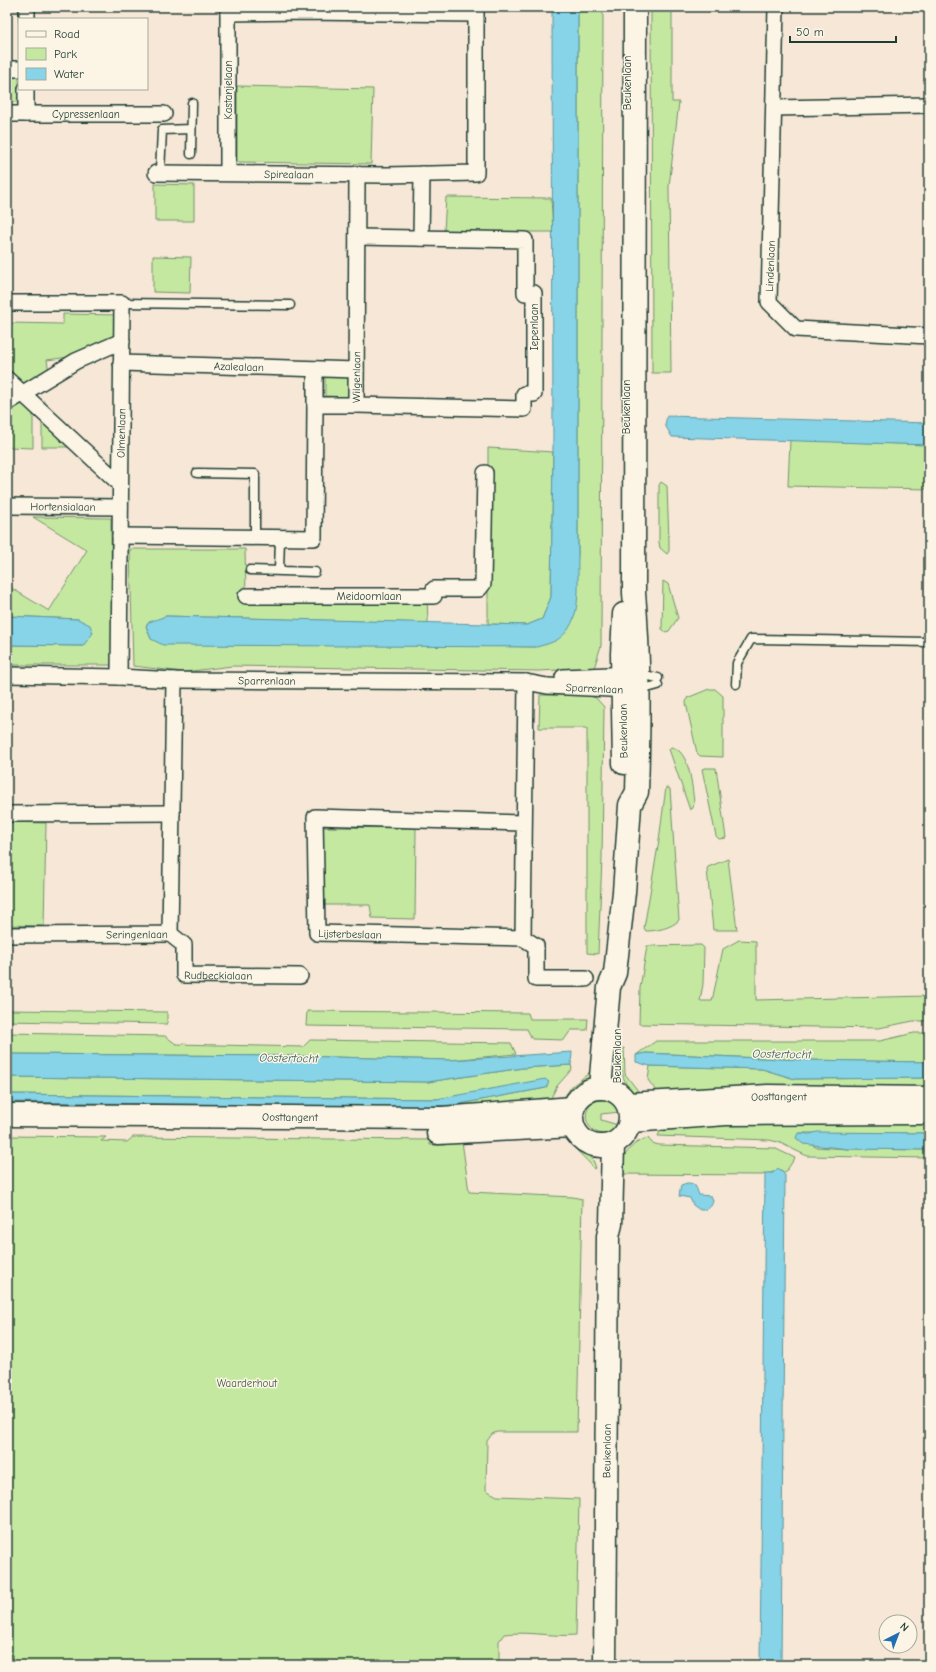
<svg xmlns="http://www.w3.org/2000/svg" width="936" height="1672" font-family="'Comic Neue',sans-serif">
  <rect width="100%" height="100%" fill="#f7e7d6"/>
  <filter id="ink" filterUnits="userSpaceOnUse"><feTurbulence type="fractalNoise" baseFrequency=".025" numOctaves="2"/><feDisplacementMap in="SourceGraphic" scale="8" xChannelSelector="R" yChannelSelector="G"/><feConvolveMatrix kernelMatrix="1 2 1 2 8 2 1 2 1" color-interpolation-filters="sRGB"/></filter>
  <g filter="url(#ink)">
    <path fill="#c5e8a1" stroke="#72926a" d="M 578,7 L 603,7 L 601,646 L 594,668 L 539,671 L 232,666 L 184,672 L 133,666 L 130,549 L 245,549 L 246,594 L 427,596 L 428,623 L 166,616 L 146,626 L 151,639 L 536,647 L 578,556 Z
      M 651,7 L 672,7 L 672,102 L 679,102 L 669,186 L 671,373 L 652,373 Z
      M 7,75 L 19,75 L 19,89 L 24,102 L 7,102 Z
      M 237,86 L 373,89 L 371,164 L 237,162 Z
      M 155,184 L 194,185 L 194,221 L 155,221 Z
      M 446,197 L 551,198 L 553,232 L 444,232 Z
      M 153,256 L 191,257 L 190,293 L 153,292 Z
      M 63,314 L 120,315 L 119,334 L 76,356 L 47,360 L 49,373 L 23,387 L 7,373 L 7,323 L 63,324 Z
      M 325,374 L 353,375 L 352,397 L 325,396 Z
      M 23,400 L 33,409 L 33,448 L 7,447 L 7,410 Z
      M 42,418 L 75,447 L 42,447 Z
      M 790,440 L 929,445 L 929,489 L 788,486 Z
      M 488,448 L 553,452 L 551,597 L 542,619 L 527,625 L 488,624 Z
      M 661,482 L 667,486 L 669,542 L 669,551 L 667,554 L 660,548 L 659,542 L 659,485 Z
      M 33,517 L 111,518 L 112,665 L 7,665 L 7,645 L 83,646 L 78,619 L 8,616 L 8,586 L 49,611 L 87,550 Z
      M 663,581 L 668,584 L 678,618 L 669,631 L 666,632 L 662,629 Z
      M 709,689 L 715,689 L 723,696 L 723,757 L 700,756 L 697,753 L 686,703 L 687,698 Z
      M 540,695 L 587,695 L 596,698 L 604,707 L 602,858 L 598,954 L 587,953 L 587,728 L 539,728 Z
      M 671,747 C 690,750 692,787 694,802 L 693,808 L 690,810 L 669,749 Z
      M 705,768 L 716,768 L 726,838 L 719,839 L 716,836 L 702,769 Z
      M 666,787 L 670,789 L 679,920 C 672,928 656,931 646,931 L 644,928 L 659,840 Z
      M 7,822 L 46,823 L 44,926 L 7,925 Z
      M 323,827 L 416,828 L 415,919 L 372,918 L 370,905 L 323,905 Z
      M 728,859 L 737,930 L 713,930 L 707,869 L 708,867 Z
      M 739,940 L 756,941 L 756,1000 L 929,996 L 929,1021 L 913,1021 L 879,1028 L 639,1024 L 640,988 L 647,946 L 701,945 L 704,948 L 703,984 L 700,1001 L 712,1001 L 723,949 Z
      M 7,1010 L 167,1012 L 167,1024 L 7,1021 Z
      M 307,1011 L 528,1013 L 530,1019 L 588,1019 L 587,1030 L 571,1030 L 564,1040 L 532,1039 L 527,1029 L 306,1026 Z
      M 7,1033 L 165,1036 L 176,1044 L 303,1047 L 310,1040 L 511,1043 L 516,1054 L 450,1060 L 295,1056 L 7,1054 Z
      M 914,1033 L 929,1033 L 929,1062 L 805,1060 L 646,1053 L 636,1055 L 656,1041 L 880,1041 Z
      M 624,1048 L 625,1074 L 642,1096 C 620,1089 622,1069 620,1049 Z
      M 571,1065 L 572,1069 L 557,1086 L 551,1098 L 542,1099 L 543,1103 L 443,1114 L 7,1110 L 7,1102 L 417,1107 L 454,1105 L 546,1088 L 482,1092 L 437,1099 L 7,1094 L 7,1077 L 428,1082 L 523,1068 Z
      M 650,1066 L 762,1069 L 795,1079 L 929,1078 L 929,1092 L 656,1091 L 648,1080 Z
      M 592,1068 L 592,1080 L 571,1096 L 562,1100 L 572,1086 L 588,1074 Z
      M 601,1099 L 612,1101 L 620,1112 L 601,1114 L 601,1120 L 618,1125 C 605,1145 576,1127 590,1104 Z
      M 921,1119 L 929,1126 L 929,1133 L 799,1133 L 815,1147 L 848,1149 L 929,1150 L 929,1158 L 807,1156 L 778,1142 L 769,1140 L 658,1136 L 664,1123 Z
      M 7,1136 L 106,1137 L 101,1141 L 127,1142 L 133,1137 L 430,1140 L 430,1145 L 445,1145 L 446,1142 L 462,1141 L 469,1192 L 573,1197 L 582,1199 L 577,1432 L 497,1432 L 492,1434 L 487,1441 L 486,1490 L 497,1496 L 579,1499 L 576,1635 C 552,1637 528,1631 504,1634 L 499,1641 L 499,1665 L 7,1665 Z
      M 566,1136 L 571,1136 C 582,1146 592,1154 596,1168 L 594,1169 C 586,1157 572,1149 566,1136 Z
      M 648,1138 L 652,1143 L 659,1145 L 774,1148 L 795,1158 L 785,1173 L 781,1170 L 762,1175 L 621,1174 C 621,1156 630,1143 648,1138 Z"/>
    <path fill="#87d3e7" stroke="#5d979f" d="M 552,7 L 578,7 L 578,556 C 577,583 584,623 557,640 C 552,643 543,645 537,647 L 163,645 L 151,639 L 146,626 L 149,622 L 166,616 L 527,625 L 542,619 L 551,597 L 553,452 Z
      M 667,416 L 929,423 L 929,445 L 672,437 L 665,425 Z
      M 7,616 L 78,619 L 90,625 L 93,633 L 83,646 L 7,645 Z
      M 572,1052 L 571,1065 L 523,1068 L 428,1082 L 7,1077 L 7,1054 L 295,1056 L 450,1060 Z
      M 645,1053 L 805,1060 L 929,1062 L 929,1078 L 795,1079 L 762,1069 L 650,1066 L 636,1062 L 636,1055 Z
      M 545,1079 L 549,1082 L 546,1088 L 454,1105 L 417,1107 L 7,1102 L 7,1094 L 437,1099 Z
      M 817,1132 L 929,1133 L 929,1150 L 848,1149 L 803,1144 L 796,1138 L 798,1133 L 810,1134 Z
      M 778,1168 L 785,1175 L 781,1665 L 760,1665 L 765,1173 L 773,1173 Z
      M 687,1183 C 696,1183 696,1187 699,1195 L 711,1196 L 713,1200 C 712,1208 708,1209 700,1210 L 693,1205 L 690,1198 L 679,1196 L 681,1185 Z"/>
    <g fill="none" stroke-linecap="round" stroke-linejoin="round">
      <defs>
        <path id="lane" d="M 191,154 L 192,103
          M 160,173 L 162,130 L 190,129
          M 122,303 L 290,305
          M 197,473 L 255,474 L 255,537
          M 250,570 L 315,572
          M 279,571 L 280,538
          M 640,674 L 658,678
          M 736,684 L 737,663 L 751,639 L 929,642
          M 640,690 L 658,685"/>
        <g id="street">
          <path d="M 228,7 L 228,173"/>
          <path d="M 776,7 L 769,302 L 796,329 L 929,336"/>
          <path d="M 228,13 L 303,12 L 475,14"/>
          <path d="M 27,19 L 27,7"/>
          <path d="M 7,69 L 19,69"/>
          <path d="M 774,108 L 929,105"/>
          <path id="s1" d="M 7,114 L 164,114"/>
          <path d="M 26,114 L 26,89"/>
          <path id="s2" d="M 156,173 L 387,175 L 476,173 L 476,7"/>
          <path d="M 421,238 L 422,174"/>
          <path d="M 7,303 L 122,303 L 119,677"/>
          <path id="s3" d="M 121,363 L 356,370"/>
          <path d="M 7,379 L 120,484"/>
          <path d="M 7,403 L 76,361 L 122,341"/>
          <path d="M 315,405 L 315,369"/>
          <path d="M 356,405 L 524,409 L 524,394 L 534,394 L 534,293 L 525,293 L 525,240 L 357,237"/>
          <path id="s4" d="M 7,506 L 120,507"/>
          <path id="s5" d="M 120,536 L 314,538 L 315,405 L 356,405 L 357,174"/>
          <path id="s6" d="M 246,596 L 434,596 L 434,589 L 479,589 L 483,584 L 485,473"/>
          <path id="s7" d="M 7,675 L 119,677 L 174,680 L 526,682 L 547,686 L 631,690"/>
          <path d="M 563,677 L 631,674"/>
          <path d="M 7,814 L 172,813"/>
          <path id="s8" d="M 524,823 L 315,817 L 317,933 L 523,938 L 526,682"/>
          <path id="s9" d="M 170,934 L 184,945 L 184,975 L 300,976"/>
          <path id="s10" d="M 7,935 L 170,934 L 174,680"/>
          <path d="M 523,938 L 536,946 L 536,979 L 586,979"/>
        </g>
        <g id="secondary">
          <path d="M 624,763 L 622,654 L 624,614"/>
          <circle cx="601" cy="1117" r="29"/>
          <path d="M 600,1088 L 609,987 L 615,973 L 624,892 L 630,805 L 637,792 C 639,725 640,660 634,593 L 635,7"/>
          <path id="s11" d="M 628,1104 L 768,1096 L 929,1098"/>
          <path id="s12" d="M 7,1115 L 442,1118 L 573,1108"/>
          <path d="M 631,1121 L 726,1114 L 921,1113"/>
          <path d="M 438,1133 L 573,1126"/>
          <path id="s13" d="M 605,1665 L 608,1236 L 611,1224 L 613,1144"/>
        </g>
      </defs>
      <use href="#lane" stroke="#1f3d34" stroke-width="11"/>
      <use href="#street" stroke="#1f3d34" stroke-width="18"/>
      <use href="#secondary" stroke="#1f3d34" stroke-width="25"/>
      <use href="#lane" stroke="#fcf5e5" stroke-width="8"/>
      <use href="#street" stroke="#fcf5e5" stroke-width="15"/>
      <use href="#secondary" stroke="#fcf5e5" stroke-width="22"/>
    </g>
  </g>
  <g text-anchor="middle" stroke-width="3" stroke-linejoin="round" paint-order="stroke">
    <g font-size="11" fill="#1f3d34" stroke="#fcf5e5">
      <text transform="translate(627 83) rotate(-90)" y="4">Beukenlaan</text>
      <text transform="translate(228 90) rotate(-90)" y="4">Kastanjelaan</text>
      <text dy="4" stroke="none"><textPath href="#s1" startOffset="79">Cypressenlaan</textPath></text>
      <text dy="4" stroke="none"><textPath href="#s2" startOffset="133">Spirealaan</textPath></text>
      <text transform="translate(770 266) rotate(-88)" y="4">Lindenlaan</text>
      <text transform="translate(534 327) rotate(-90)" y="4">Iepenlaan</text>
      <text dy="4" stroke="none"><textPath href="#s3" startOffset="118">Azalealaan</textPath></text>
      <text dy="4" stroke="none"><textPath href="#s5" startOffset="396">Wilgenlaan</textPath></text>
      <text transform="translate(626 407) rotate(-90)" y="4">Beukenlaan</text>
      <text transform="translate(121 433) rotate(-89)" y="4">Olmenlaan</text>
      <text dy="4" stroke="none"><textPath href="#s4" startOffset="56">Hortensialaan</textPath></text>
      <text dy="4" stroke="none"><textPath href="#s6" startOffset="123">Meidoornlaan</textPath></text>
      <text dy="4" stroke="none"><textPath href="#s7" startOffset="260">Sparrenlaan</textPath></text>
      <text dy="4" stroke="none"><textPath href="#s7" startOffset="588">Sparrenlaan</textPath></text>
      <text transform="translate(623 731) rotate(-91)" y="4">Beukenlaan</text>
      <text dy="4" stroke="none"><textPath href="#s8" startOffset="358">Lijsterbeslaan</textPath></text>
      <text dy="4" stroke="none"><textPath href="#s10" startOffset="130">Seringenlaan</textPath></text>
      <text dy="4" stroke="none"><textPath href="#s9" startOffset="82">Rudbeckialaan</textPath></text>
      <text transform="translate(617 1056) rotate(-90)" y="4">Beukenlaan</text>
      <text dy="4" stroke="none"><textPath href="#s11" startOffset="151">Oosttangent</textPath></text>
      <text dy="4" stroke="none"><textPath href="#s12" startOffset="283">Oosttangent</textPath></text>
      <text dy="4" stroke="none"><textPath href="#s13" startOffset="214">Beukenlaan</textPath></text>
    </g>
    <g font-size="11" fill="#405f4a" stroke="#fcf5e5">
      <text x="247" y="1387">Waarderhout</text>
    </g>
    <g font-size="12" font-style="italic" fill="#345b58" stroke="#fcf5e5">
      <text transform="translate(782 1054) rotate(1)" y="4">Oostertocht</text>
      <text transform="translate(289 1058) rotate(1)" y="4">Oostertocht</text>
    </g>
  </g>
  <rect width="936" height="1672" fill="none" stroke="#fcf5e5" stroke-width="24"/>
  <rect x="12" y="12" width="912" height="1648" fill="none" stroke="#1f3d34" stroke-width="1.5" filter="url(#ink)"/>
  <rect x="18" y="18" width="130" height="72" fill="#fcf5e5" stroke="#a4ab9e"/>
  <rect x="26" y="31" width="20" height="6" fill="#fcf5e5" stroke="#a4ab9e"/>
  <text x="54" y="38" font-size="12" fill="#1f3d34">Road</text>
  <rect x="26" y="48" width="20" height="12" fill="#c5e8a1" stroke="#a4ab9e"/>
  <text x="54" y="58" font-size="12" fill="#1f3d34">Park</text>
  <rect x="26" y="68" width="20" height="12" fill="#87d3e7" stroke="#a4ab9e"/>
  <text x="54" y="78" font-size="12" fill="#1f3d34">Water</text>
  <g transform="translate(898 1634) rotate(42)"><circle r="19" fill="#fcf5e5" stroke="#a4ab9e"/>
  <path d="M0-3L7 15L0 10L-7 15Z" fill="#1f6fb2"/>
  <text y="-6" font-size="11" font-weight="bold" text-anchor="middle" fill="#1f3d34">N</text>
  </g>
  <path d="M790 36v6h106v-6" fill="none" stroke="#1f3d34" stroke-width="2"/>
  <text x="796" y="36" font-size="12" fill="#1f3d34" stroke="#fcf5e5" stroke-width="3" paint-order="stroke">50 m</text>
</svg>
